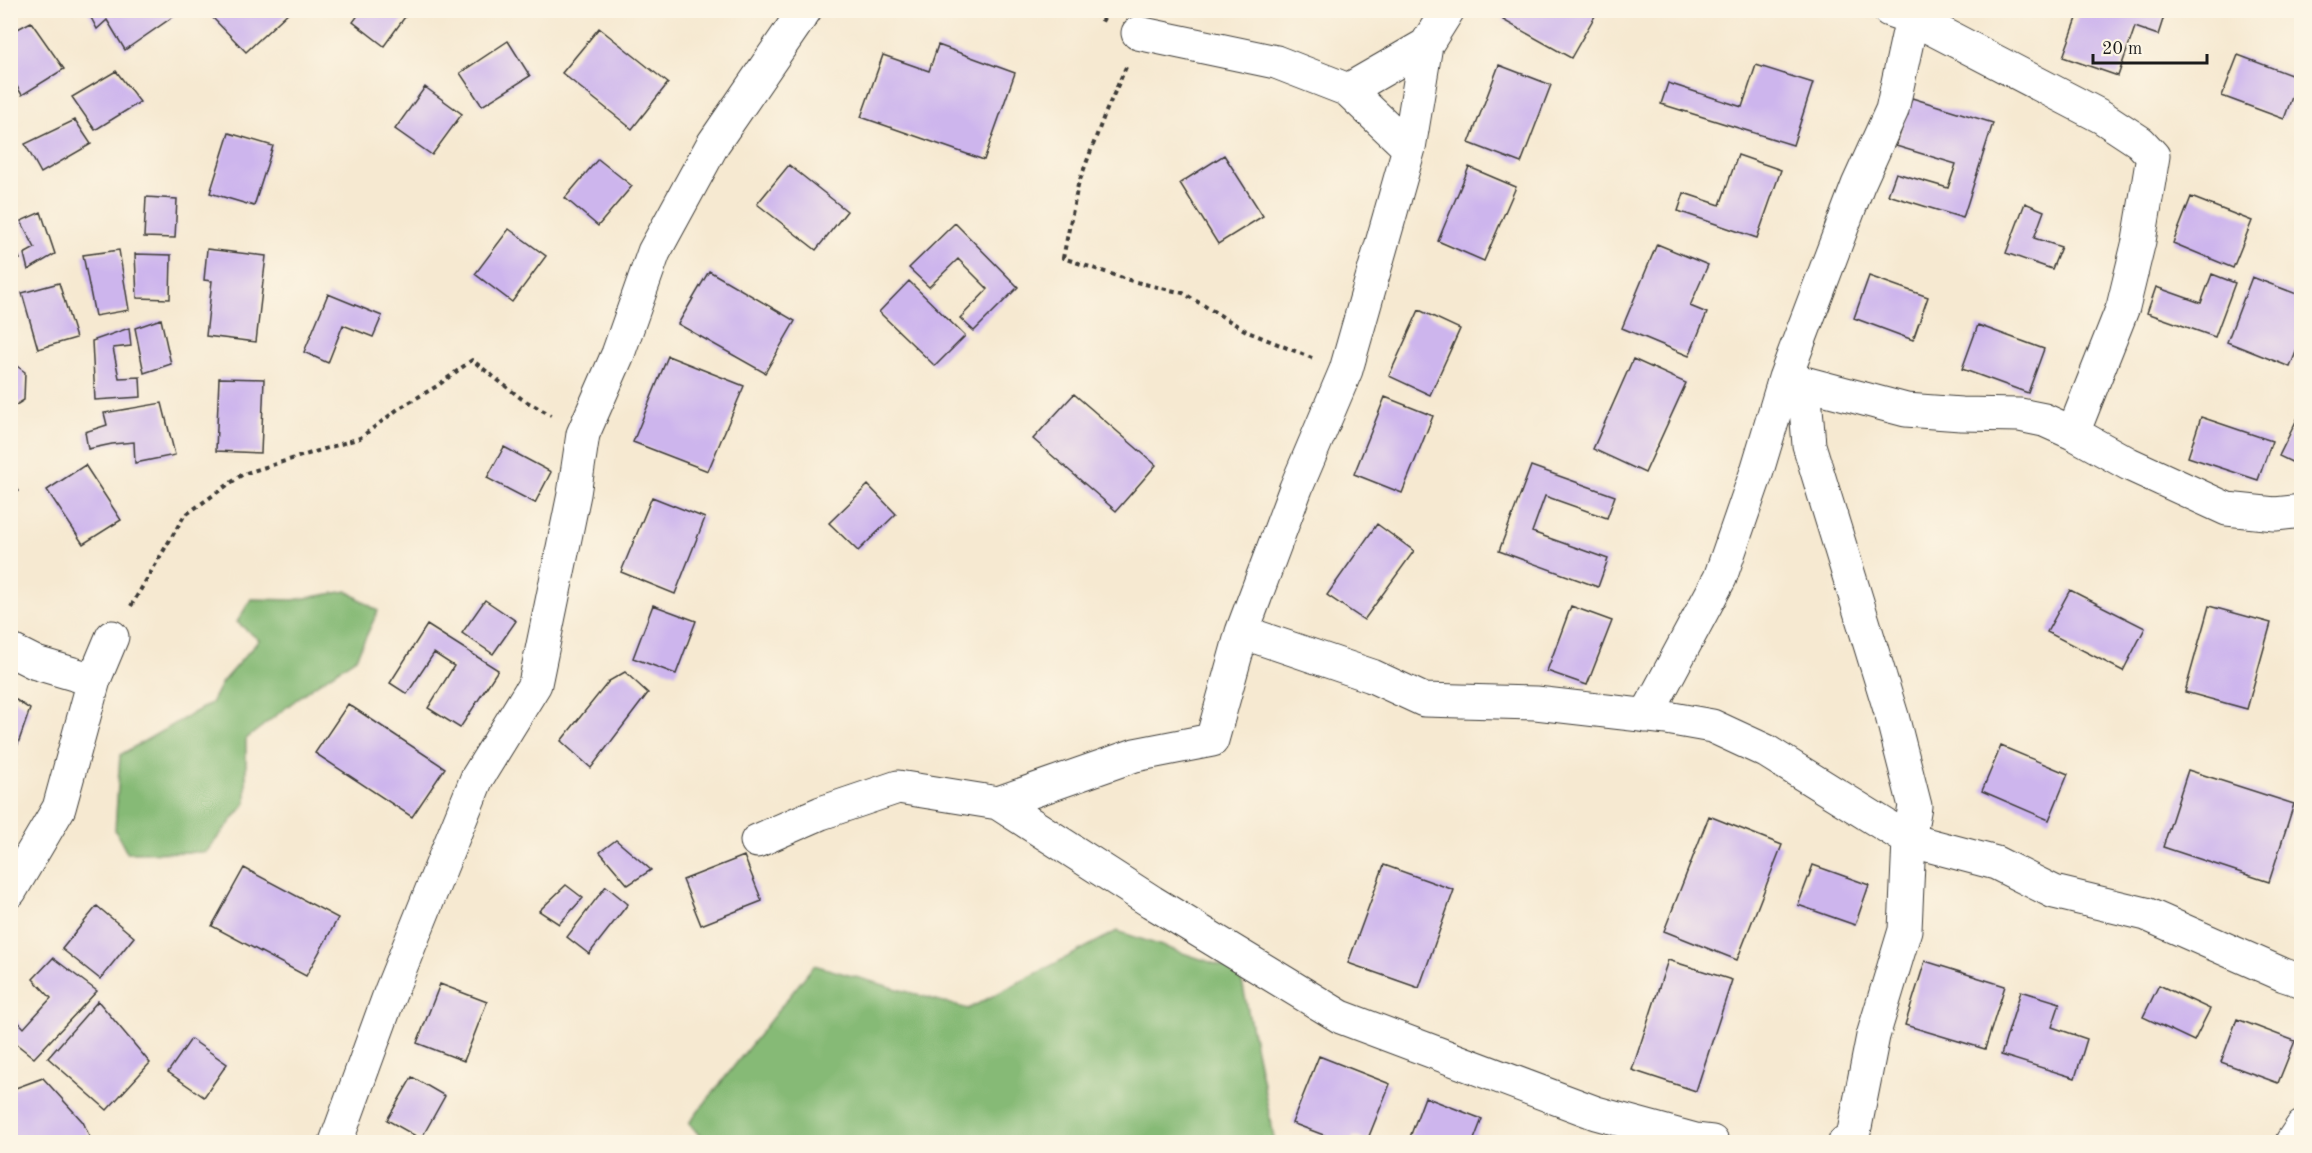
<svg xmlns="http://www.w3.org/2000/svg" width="2312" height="1153" font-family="'Old Standard TT',serif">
  <rect width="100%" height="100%" fill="#fcf5e5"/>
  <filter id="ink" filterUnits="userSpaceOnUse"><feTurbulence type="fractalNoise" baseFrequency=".0167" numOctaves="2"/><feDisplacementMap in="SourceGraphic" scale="12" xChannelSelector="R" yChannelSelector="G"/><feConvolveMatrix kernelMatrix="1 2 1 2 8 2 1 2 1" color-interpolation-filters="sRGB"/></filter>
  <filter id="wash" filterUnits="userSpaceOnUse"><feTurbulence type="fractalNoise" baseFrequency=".008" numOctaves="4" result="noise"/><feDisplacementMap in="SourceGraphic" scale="24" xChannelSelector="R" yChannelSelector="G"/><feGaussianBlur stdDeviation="1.35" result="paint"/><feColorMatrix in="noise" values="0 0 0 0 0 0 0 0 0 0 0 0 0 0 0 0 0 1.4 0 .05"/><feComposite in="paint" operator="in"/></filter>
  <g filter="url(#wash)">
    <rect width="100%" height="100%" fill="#f6e9d1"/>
    <path fill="#86ba76" stroke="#516b49" stroke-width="1.5" d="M 347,591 L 378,611 L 356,658 L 311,688 L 246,739 L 246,803 L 206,852 L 127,853 L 115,830 L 120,755 L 211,703 L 222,682 L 259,640 L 237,622 L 251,599 L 293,600 Z
      M 1117,931 L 1240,972 L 1275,1142 L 705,1142 L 689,1123 L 814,965 L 968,1009 Z"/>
    <g id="blocks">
      <path fill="#cdb5ed" d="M 87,10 L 169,10 L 174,16 L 125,50 L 107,20 L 97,29 Z
        M 218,10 L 291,10 L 246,52 L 212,17 Z
        M 362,10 L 410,10 L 384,46 L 353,22 Z
        M 1508,10 L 1589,10 L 1596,14 L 1571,58 L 1503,20 Z
        M 2080,10 L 2166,10 L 2158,35 L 2135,27 L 2118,76 L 2063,57 Z
        M 31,22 L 64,69 L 22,95 L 10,75 L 10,33 Z
        M 599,28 L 668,83 L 632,129 L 562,73 Z
        M 508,41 L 530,76 L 482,106 L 460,73 Z
        M 938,45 L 1015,73 L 984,160 L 861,117 L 883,55 L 929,71 Z
        M 2238,55 L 2299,78 L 2284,119 L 2222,96 Z
        M 1499,65 L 1551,85 L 1521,163 L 1469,143 Z
        M 1756,65 L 1813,83 L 1793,145 L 1661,104 L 1668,83 L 1742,107 Z
        M 116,71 L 140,102 L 95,130 L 72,97 Z
        M 425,87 L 462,114 L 432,155 L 395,129 Z
        M 1912,98 L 1993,123 L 1963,218 L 1888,195 L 1896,173 L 1948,188 L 1956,164 L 1896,146 Z
        M 75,120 L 91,144 L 41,173 L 25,144 Z
        M 229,133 L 273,146 L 254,206 L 210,193 Z
        M 1224,155 L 1263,216 L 1218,244 L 1180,183 Z
        M 1738,155 L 1781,170 L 1757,238 L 1678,211 L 1684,193 L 1720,205 Z
        M 598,159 L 632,186 L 598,226 L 565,198 Z
        M 789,165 L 847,211 L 816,250 L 757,204 Z
        M 1469,167 L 1516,187 L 1484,261 L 1438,241 Z
        M 146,197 L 177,199 L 175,238 L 144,237 Z
        M 2191,197 L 2252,221 L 2233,268 L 2173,243 Z
        M 2025,203 L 2044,211 L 2034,238 L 2061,247 L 2052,269 L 2006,253 Z
        M 41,212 L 55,254 L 28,270 L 24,254 L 35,248 L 21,221 Z
        M 955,223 L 1018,287 L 974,331 L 960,318 L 988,289 L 958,259 L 929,287 L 909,268 Z
        M 509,229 L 546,256 L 512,302 L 475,274 Z
        M 10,239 L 20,259 L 10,263 Z
        M 1657,244 L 1708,265 L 1690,306 L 1707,313 L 1689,356 L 1622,328 Z
        M 207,249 L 266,256 L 256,342 L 206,336 L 212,281 L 204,280 Z
        M 119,250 L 129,310 L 95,316 L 83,255 Z
        M 135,254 L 171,255 L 170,299 L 137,298 Z
        M 709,271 L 795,321 L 765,373 L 678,324 Z
        M 2212,274 L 2235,283 L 2215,337 L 2147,313 L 2156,287 L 2201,303 Z
        M 1869,276 L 1928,297 L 1913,340 L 1854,318 Z
        M 2252,277 L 2302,296 L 2302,337 L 2290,367 L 2227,342 Z
        M 909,281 L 965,336 L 935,366 L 879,312 Z
        M 59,283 L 76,338 L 38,349 L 22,293 Z
        M 328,294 L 382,316 L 373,337 L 343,325 L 328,363 L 304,352 Z
        M 1419,310 L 1460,329 L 1430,395 L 1389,376 Z
        M 161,319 L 171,364 L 144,373 L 135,328 Z
        M 1978,325 L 2044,349 L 2028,393 L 1962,369 Z
        M 129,328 L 131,346 L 113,348 L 119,378 L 140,377 L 141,397 L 95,400 L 92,341 Z
        M 668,356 L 744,386 L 708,471 L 633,442 Z
        M 1633,359 L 1686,383 L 1645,473 L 1593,449 Z
        M 10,361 L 25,372 L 24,400 L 10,409 Z
        M 219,378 L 264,379 L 261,453 L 216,451 Z
        M 1074,394 L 1156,465 L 1116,511 L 1033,439 Z
        M 1385,397 L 1433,416 L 1402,493 L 1354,474 Z
        M 162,403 L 175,455 L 135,463 L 134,442 L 112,444 L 88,449 L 85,432 L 107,425 L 104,413 Z
        M 2302,409 L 2302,467 L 2279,456 Z
        M 2201,417 L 2272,441 L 2258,480 L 2188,457 Z
        M 504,447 L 551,472 L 535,503 L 487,478 Z
        M 85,465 L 121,520 L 83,544 L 47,490 Z
        M 1531,466 L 1615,496 L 1607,518 L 1545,496 L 1532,532 L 1608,559 L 1598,587 L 1499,551 Z
        M 10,479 L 19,491 L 10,497 Z
        M 868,485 L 896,514 L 858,551 L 829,523 Z
        M 652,497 L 705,518 L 675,594 L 621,572 Z
        M 1377,524 L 1414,551 L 1364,620 L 1327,595 Z
        M 2070,590 L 2145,628 L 2123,671 L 2047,632 Z
        M 485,600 L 516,621 L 493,654 L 462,633 Z
        M 653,605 L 696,621 L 676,674 L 633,658 Z
        M 1571,606 L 1612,621 L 1587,685 L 1547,671 Z
        M 2209,606 L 2271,623 L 2247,709 L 2185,692 Z
        M 427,625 L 498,670 L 460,728 L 428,708 L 454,666 L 434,653 L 407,694 L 390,683 Z
        M 625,672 L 648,693 L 591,768 L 561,741 L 609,681 Z
        M 10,696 L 30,709 L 11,764 L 10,764 Z
        M 348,704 L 445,768 L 412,817 L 315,753 Z
        M 2001,746 L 2068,774 L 2049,820 L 1982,791 Z
        M 2188,770 L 2294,804 L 2269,882 L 2163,847 Z
        M 1709,816 L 1782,845 L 1737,960 L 1664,931 Z
        M 616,840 L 651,870 L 628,885 L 600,852 Z
        M 744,856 L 762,901 L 701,925 L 683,880 Z
        M 1384,865 L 1454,890 L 1419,988 L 1348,963 Z
        M 1813,865 L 1869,885 L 1855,925 L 1798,905 Z
        M 244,868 L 338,918 L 306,976 L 212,926 Z
        M 566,885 L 583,898 L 559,924 L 539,911 Z
        M 606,886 L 628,904 L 589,954 L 567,937 Z
        M 97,906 L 134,937 L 100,979 L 62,949 Z
        M 53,958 L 97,991 L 34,1058 L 10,1039 L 10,1013 L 24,1028 L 51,998 L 33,979 Z
        M 1668,960 L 1732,980 L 1696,1091 L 1632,1070 Z
        M 1925,961 L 2005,986 L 1985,1049 L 1905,1025 Z
        M 440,984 L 487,1002 L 464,1061 L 417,1043 Z
        M 2159,985 L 2210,1009 L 2194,1041 L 2143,1017 Z
        M 2021,991 L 2060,1003 L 2052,1027 L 2087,1039 L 2075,1078 L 2001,1055 Z
        M 98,1001 L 150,1063 L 107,1110 L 48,1058 Z
        M 2237,1019 L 2295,1041 L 2278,1083 L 2221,1062 Z
        M 191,1039 L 227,1064 L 204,1097 L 168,1072 Z
        M 1319,1056 L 1390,1084 L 1367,1141 L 1354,1136 L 1351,1142 L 1342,1142 L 1292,1123 Z
        M 412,1077 L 445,1096 L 421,1139 L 387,1120 Z
        M 43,1078 L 83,1122 L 92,1142 L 10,1142 L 10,1090 Z
        M 1425,1097 L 1482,1119 L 1473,1142 L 1425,1142 L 1410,1137 Z
        M 211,1137 L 219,1142 L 207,1142 Z"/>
    </g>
  </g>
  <g filter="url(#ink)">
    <use href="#blocks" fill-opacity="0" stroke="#3d3b37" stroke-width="1.5"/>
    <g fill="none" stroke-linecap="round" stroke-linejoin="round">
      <defs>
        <path id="street" d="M 1448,10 L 1426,45 L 1409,148 L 1346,370 L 1296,488 L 1242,632 L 1372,676 L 1424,700 L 1536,703 L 1667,718 L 1712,726 L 1766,751 L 1909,840 L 1996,863 L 2054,892 L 2146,914 L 2284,975 L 2302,981
          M 1889,10 L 1912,18 L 2102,117 L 2140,142 L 2153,156 L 2139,241 L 2123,307 L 2073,433
          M 1138,33 L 1276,62 L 1348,90 L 1409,148
          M 1348,90 L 1426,45
          M 1785,378 L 1906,410 L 1961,414 L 2020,415 L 2044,420 L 2073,433 L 2129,464 L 2227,509 L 2275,514 L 2302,511
          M 1804,384 L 1809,445 L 1892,716 L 1915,806 L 1909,840 L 1905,930 L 1873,1036 L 1853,1137 L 1845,1142
          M 10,650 L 36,663 L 94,680
          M 1646,716 L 1720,578 L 1757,471 L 1785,378 L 1858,185 L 1892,110 L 1912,18
          M 998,803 L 1152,902 L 1341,1017 L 1596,1113 L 1695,1140 L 1712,1142
          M 757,841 L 821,813 L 898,787 L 998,803 L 1135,755 L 1212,740 L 1242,632
          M 10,891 L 59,808 L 94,680 L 112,637
          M 336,1142 L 391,991 L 477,778 L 535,684 L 574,494 L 583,434 L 618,354 L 654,252 L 713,144 L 805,10
          M 2292,1142 L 2302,1127"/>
      </defs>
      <use href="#street" stroke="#3d3b37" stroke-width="35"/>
      <path stroke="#3d3b37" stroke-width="4" stroke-dasharray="4.5 4.5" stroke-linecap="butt" d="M 1085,10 L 1105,21
        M 1126,67 L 1104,116 L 1078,185 L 1063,258 L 1132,281 L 1183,293 L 1248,332 L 1312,358
        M 131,606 L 184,516 L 243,474 L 360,438 L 398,409 L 437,386 L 472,360 L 522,399 L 551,415"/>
      <use href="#street" stroke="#fff" stroke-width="33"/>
    </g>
  </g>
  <rect width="2312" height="1153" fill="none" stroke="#fcf5e5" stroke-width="36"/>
  <path d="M2093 54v9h114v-9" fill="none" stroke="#1c1c1c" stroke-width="3"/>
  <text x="2102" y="54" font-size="18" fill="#1c1c1c" stroke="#fcf5e5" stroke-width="4.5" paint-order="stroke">20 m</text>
</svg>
